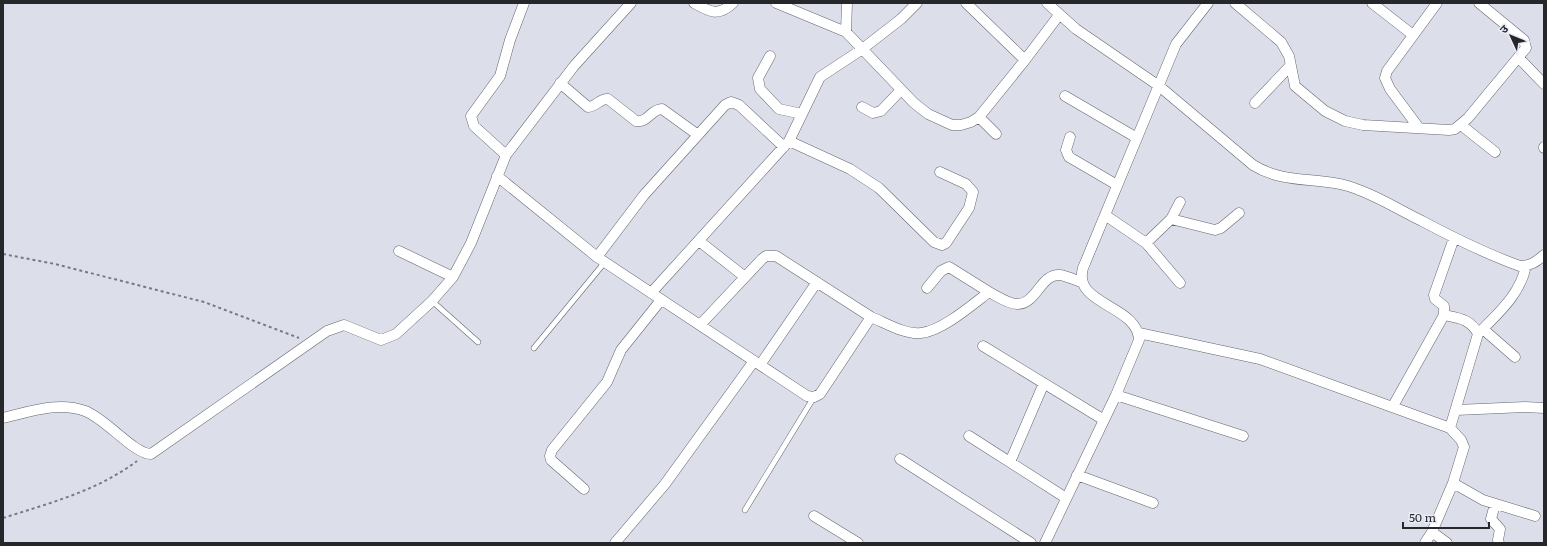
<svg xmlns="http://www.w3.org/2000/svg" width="1547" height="546" font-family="Literata,'Noto Sans Devanagari',serif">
  <rect width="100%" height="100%" fill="#dcdee9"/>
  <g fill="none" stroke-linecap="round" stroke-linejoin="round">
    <defs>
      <path id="lane" d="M 432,301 L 478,342
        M 534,348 L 605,262
        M 745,510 L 814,397"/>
      <path id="street" d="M 694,3 C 710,12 718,17 733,3
        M 776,3 L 846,32 L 914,103 L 928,114 L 952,125 L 961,125 L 971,122 L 979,117 L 1025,60 L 1059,15
        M 966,3 L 1025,60
        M 1047,3 L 1076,29 L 1159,86 L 1253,165 C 1286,186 1324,175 1359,190 C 1381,198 1401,211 1422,221 C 1454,238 1486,254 1520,266 C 1530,266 1536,262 1544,255
        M 1235,3 L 1281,42 L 1289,56 L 1295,86 L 1325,111 L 1345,121 L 1363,125 L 1449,130 L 1455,129 L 1468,118 L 1526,48 L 1524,40 L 1479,3
        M 1372,3 L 1413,35
        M 846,32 L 847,3
        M 770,56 L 758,78 L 760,89 L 779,109 L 802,114
        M 1519,58 L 1544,84
        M 560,83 L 588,107 C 596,107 600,98 608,99 L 636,121 C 648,123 651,109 662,109 L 698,135
        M 1065,96 L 1137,138
        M 1255,103 L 1290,66
        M 862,107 L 873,113 L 881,111 L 901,90
        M 979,117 L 996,134
        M 1461,125 L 1495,152
        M 1419,128 L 1390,89 L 1385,78 L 1387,71 L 1437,3
        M 1070,137 L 1066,150 L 1069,157 L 1117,185
        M 789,141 L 850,169 L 879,188 L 934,242 L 942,245 L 946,243 L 969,208 L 973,192 L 966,184 L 940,172
        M 1544,148 L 1544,147
        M 506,155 L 474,126 L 471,116 L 500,76 L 510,40 L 524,3
        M 497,176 L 597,257 L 807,396 L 814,397 L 820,394 L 871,317 C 886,323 905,335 921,333 C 942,331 972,305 989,292 C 997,296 1008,304 1017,304 C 1036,305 1041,273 1060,275 C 1067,276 1075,280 1081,282
        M 1105,215 L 1146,243 L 1180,283
        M 1171,219 L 1215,230 L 1221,228 L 1239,213
        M 699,241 L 745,277
        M 1146,243 L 1171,219 L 1180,202
        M 399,251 L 453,277
        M 597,257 L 644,195 L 725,105 L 731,102 L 739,105 L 784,147
        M 927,288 L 941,271 L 949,267 L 989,292
        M 651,293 L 789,141 L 820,77 L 861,50 L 901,19 L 917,3
        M 1444,315 C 1458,318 1471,319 1478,334 L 1450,428
        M 700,325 L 762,259 L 766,256 L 776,256 L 871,317
        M 1483,329 L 1515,357
        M 1139,333 L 1260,359 L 1450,428 L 1461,440 L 1464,447 L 1453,483 L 1432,532 L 1447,543
        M 1478,334 C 1498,313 1520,295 1526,266
        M 983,346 L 1104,420
        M 760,365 L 817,282
        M 1116,395 L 1243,436
        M 1393,406 L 1444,315 L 1444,306 L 1435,299 L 1434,295 L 1454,238
        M 1456,410 L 1525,407 L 1544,408
        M 3,418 C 29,412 58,401 85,411 C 105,418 134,454 151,454 L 327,331 L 344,325 L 381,340 L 396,334 L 432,301 L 453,277 L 471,243 L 506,155 L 574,66 L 631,3
        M 969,436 L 1066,498
        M 900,459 L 1031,543
        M 1010,462 L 1044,383
        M 1077,475 L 1153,503
        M 1453,483 L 1483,500 L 1535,516
        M 584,489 L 551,460 L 550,456 L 552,450 L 607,382 L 621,350 L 661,300
        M 1495,504 L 1491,519 L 1500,529 L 1498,540 L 1499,543
        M 814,516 L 858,543
        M 615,543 L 665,484 L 754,361
        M 1045,543 L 1116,395 L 1139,340 C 1138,305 1072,305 1083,268 L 1176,44 L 1208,3
        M 1425,543 L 1432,532"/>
    </defs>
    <use href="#lane" stroke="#63656e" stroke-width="6"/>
    <use href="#street" stroke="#63656e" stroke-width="11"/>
    <path stroke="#787a81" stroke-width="2" stroke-dasharray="3 3" stroke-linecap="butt" d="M 3,254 L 55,264 L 204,302 L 299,338
      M 3,518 C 50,503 97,491 137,461"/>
    <use href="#lane" stroke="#fff" stroke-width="5"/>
    <use href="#street" stroke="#fff" stroke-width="10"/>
  </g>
  <rect width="1547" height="546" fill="none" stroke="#26272b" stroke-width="8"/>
  <g transform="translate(1511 36) rotate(314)" stroke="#e9ebf6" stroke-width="3" paint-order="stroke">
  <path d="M0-3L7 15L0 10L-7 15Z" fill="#26272b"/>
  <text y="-6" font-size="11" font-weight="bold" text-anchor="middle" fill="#26272b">उ</text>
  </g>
  <path d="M1403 522v6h86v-6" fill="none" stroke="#26272b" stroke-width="2"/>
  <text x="1409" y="522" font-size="12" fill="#26272b" stroke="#e9ebf6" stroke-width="3" paint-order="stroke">50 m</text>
</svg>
